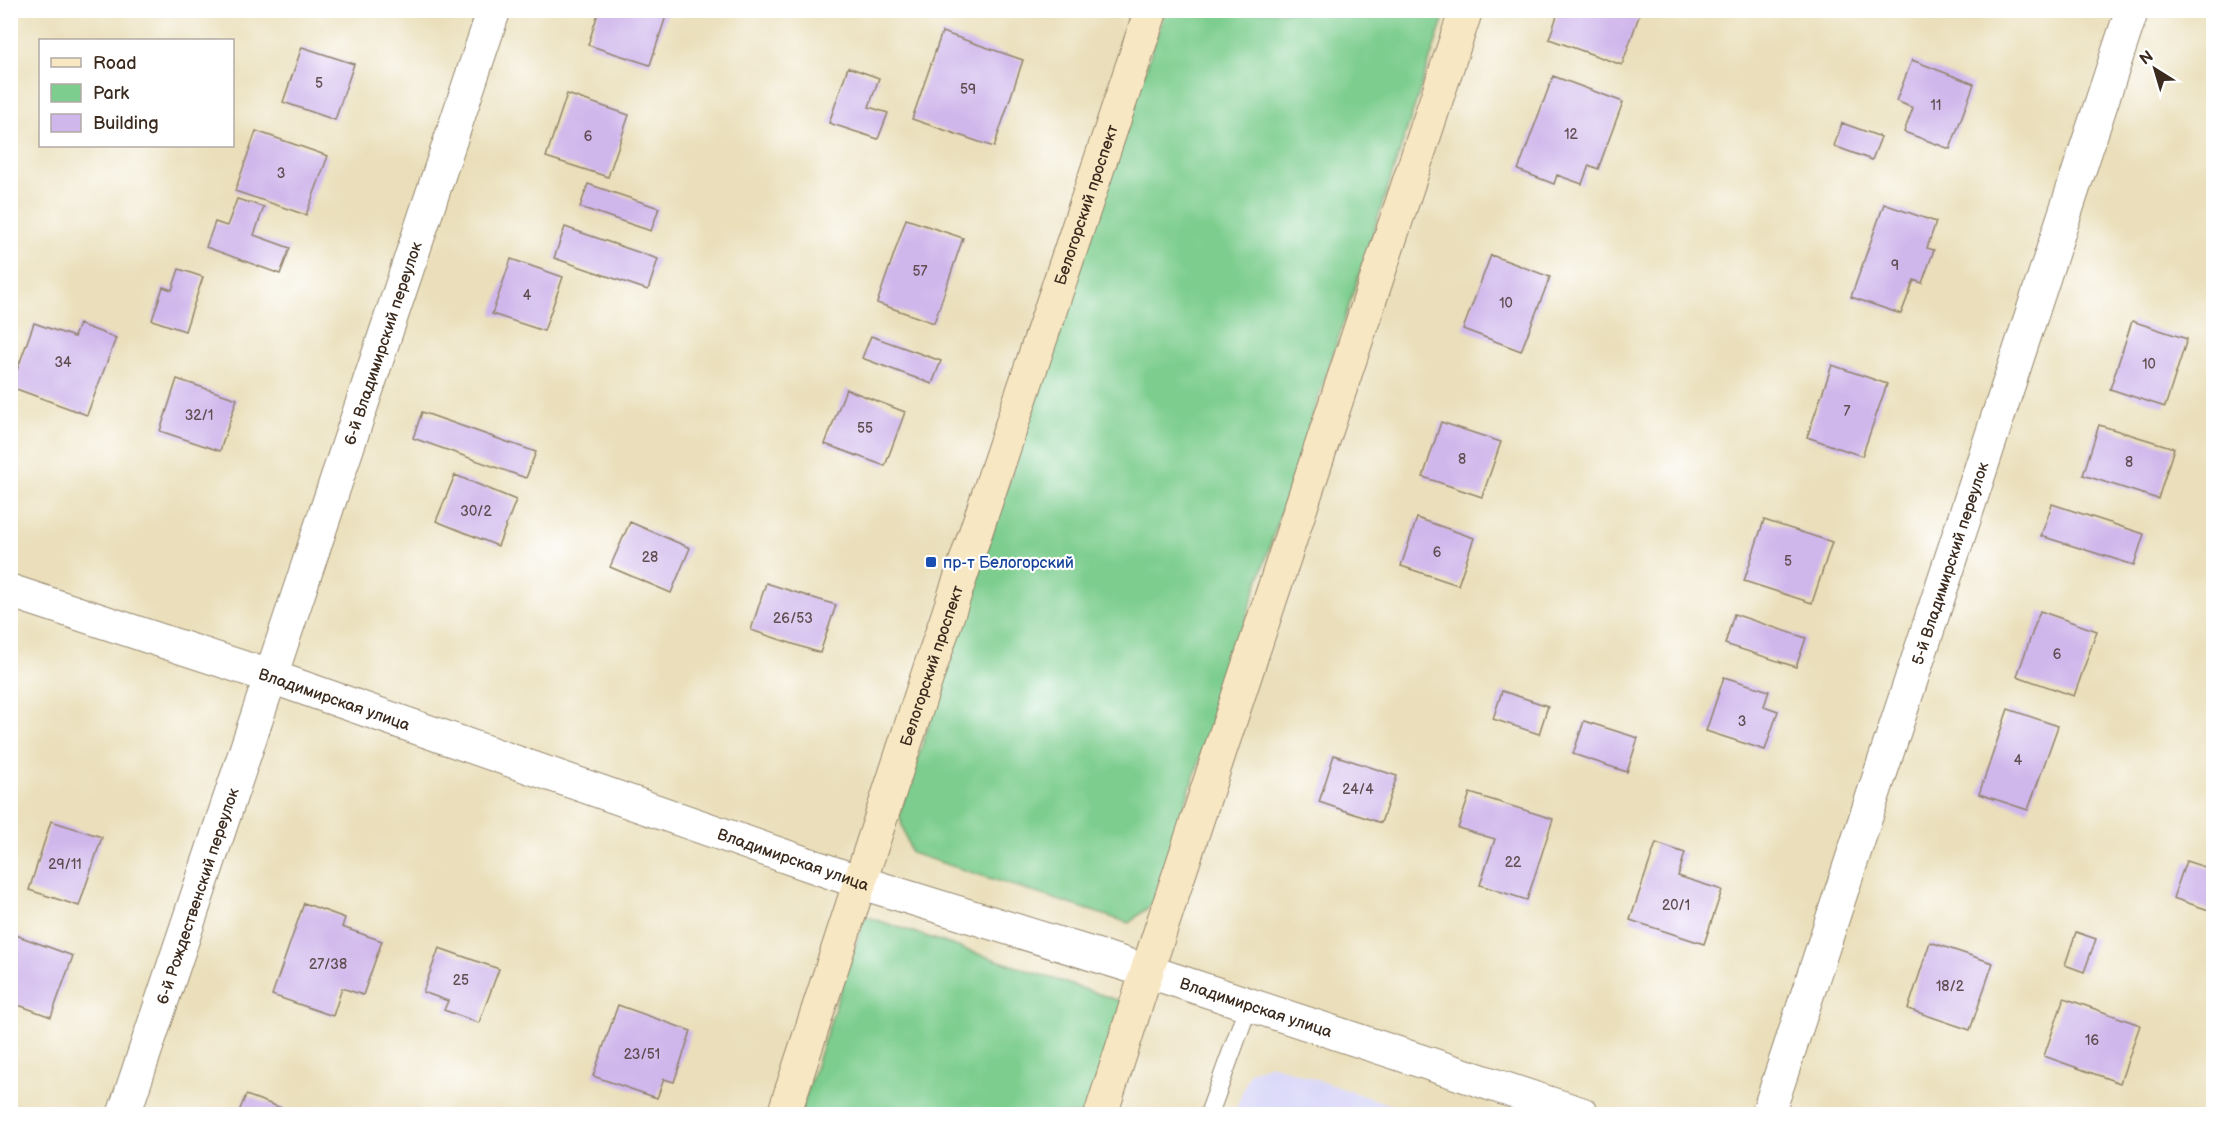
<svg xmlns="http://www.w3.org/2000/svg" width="2224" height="1125" font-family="'Balsamiq Sans',sans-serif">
  <rect width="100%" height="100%" fill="#fff"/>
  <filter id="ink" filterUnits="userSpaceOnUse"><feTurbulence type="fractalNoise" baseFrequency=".0167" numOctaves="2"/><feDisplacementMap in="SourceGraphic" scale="12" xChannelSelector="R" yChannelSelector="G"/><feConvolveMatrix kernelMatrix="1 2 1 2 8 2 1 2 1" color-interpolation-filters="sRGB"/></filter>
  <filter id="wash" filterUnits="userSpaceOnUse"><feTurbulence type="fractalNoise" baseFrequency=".008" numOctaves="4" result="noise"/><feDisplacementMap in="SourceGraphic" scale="24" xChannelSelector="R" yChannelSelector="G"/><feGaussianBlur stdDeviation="1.35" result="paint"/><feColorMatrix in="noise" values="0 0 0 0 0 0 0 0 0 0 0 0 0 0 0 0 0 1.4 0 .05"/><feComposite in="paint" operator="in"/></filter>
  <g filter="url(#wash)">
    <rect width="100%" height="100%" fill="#eadfba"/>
    <path fill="#d9d7f8" d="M 1271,1064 L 1417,1114 L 1234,1114 L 1250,1071 Z"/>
    <path fill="#7dcd8e" stroke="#5c7c56" stroke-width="1.5" d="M 1165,11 L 1446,11 L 1152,904 L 1129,923 L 911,853 L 899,815 Z
      M 865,916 L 1123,1002 L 1086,1114 L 800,1114 Z"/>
    <g id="blocks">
      <path fill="#cfb6eb" d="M 599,10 L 668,10 L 650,65 L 588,45 Z
        M 1559,10 L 1641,10 L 1622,65 L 1549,39 Z
        M 942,32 L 1023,60 L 994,147 L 912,119 Z
        M 302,47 L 354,64 L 335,120 L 283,102 Z
        M 1912,60 L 1974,84 L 1950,149 L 1904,132 L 1913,108 L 1896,101 Z
        M 848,67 L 879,78 L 869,107 L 888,113 L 878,139 L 829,123 Z
        M 1553,76 L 1623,102 L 1598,169 L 1589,165 L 1582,184 L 1557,175 L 1554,184 L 1518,170 Z
        M 567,94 L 629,115 L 608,177 L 546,157 Z
        M 1842,123 L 1881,137 L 1872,160 L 1834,146 Z
        M 256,131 L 328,156 L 306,215 L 235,191 Z
        M 588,184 L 659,208 L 651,231 L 580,207 Z
        M 237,199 L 264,207 L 254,235 L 290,248 L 280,274 L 206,247 L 215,222 L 227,226 Z
        M 1884,204 L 1936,222 L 1927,248 L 1934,250 L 1922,283 L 1914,280 L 1901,314 L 1851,297 Z
        M 906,219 L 963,238 L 934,323 L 877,303 Z
        M 565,227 L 658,259 L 648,290 L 554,258 Z
        M 1491,255 L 1550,277 L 1521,351 L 1463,329 Z
        M 511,259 L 563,277 L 544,331 L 492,314 Z
        M 179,269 L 203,277 L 185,331 L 152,320 L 163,287 L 172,290 Z
        M 2132,321 L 2187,339 L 2165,407 L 2110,389 Z
        M 34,323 L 74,337 L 79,324 L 116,338 L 87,415 L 11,387 Z
        M 871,336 L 941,361 L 932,384 L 862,358 Z
        M 1832,365 L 1887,384 L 1862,456 L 1807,437 Z
        M 177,379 L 237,399 L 220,451 L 160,431 Z
        M 846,389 L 905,412 L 885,466 L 825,444 Z
        M 422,412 L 536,452 L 526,478 L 413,438 Z
        M 1441,422 L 1501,442 L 1482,497 L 1423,477 Z
        M 2099,425 L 2174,448 L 2158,499 L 2083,475 Z
        M 455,475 L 516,500 L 498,546 L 436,521 Z
        M 2052,504 L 2144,534 L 2134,565 L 2041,536 Z
        M 1417,518 L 1474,538 L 1458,585 L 1401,566 Z
        M 1764,520 L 1832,542 L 1812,603 L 1744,581 Z
        M 630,522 L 690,548 L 671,593 L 610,567 Z
        M 766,583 L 836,605 L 820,653 L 751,630 Z
        M 2040,611 L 2097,631 L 2074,696 L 2017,676 Z
        M 1734,614 L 1806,638 L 1796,667 L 1725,644 Z
        M 1724,677 L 1769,691 L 1764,706 L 1778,711 L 1765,750 L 1706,731 Z
        M 1502,691 L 1548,706 L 1539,734 L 1493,719 Z
        M 2008,709 L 2058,726 L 2028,810 L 1979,794 Z
        M 1584,721 L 1638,738 L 1627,772 L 1573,754 Z
        M 1334,755 L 1397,776 L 1381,823 L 1319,802 Z
        M 1470,793 L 1553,819 L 1527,900 L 1480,885 L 1495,839 L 1458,828 Z
        M 51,821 L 102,837 L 79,906 L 29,890 Z
        M 1656,843 L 1685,853 L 1678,876 L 1722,890 L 1704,944 L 1630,920 Z
        M 2186,861 L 2214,870 L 2214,898 L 2209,910 L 2173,898 Z
        M 304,903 L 345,918 L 342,927 L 382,941 L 363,995 L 342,988 L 333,1016 L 272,995 Z
        M 2076,932 L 2096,939 L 2084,972 L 2065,965 Z
        M 13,934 L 73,956 L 51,1017 L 10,1002 L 10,941 Z
        M 1930,942 L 1993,963 L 1970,1030 L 1908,1009 Z
        M 439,948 L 499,969 L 479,1023 L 444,1010 L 448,1001 L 423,992 Z
        M 2064,998 L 2140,1025 L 2120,1083 L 2044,1056 Z
        M 618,1005 L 691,1031 L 674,1082 L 664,1079 L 657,1098 L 593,1076 Z
        M 246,1095 L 298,1114 L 238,1114 Z"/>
    </g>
  </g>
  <g filter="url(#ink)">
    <use href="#blocks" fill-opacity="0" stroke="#92846c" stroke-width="1.5"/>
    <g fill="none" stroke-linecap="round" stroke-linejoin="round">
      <defs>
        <path id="lane" d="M 1209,1114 L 1249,1004"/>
        <g id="street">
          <path id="s1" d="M 10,591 L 272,677 L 859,882 L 1147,971 L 1582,1114"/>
          <path id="s2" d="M 124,1114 L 494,10"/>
          <path id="s3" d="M 1768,1114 L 2132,10"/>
        </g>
        <g id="secondary">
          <path id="s4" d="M 784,1114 L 926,680 L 1151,10"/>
          <path d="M 1101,1114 L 1147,971 L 1466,10"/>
        </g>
      </defs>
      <use href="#lane" stroke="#92846c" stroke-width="20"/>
      <use href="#street" stroke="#92846c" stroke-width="35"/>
      <use href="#secondary" stroke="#92846c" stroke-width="35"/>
      <use href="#lane" stroke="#fff" stroke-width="18"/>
      <use href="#street" stroke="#fff" stroke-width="33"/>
      <use href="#secondary" stroke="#f8e7c3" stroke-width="33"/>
    </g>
  </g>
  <rect fill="#1a4fb4" stroke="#fff" stroke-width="2" x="925" y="556" width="12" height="12" rx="3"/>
  <g text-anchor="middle" stroke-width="4.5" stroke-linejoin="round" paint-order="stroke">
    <g font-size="14" fill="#604d51">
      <text x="319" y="88">5</text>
      <text x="968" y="94">59</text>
      <text x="1936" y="110">11</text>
      <text x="1571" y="139">12</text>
      <text x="588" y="141">6</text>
      <text x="281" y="178">3</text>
      <text x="1895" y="270">9</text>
      <text x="920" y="276">57</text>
      <text x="527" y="300">4</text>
      <text x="1506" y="308">10</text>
      <text x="63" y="367">34</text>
      <text x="2149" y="369">10</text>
      <text x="1847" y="416">7</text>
      <text x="199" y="420">32/1</text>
      <text x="865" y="433">55</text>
      <text x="1462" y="464">8</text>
      <text x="2129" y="467">8</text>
      <text x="476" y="516">30/2</text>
      <text x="1437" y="557">6</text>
      <text x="650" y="562">28</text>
      <text x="1788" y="566">5</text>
      <text x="793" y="623">26/53</text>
      <text x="2057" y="659">6</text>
      <text x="1742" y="726">3</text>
      <text x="2018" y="765">4</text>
      <text x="1358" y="794">24/4</text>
      <text x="1513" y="867">22</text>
      <text x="65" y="869">29/11</text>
      <text x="1676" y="910">20/1</text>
      <text x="328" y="969">27/38</text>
      <text x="461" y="985">25</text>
      <text x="1950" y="991">18/2</text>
      <text x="2092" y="1045">16</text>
      <text x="642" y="1059">23/51</text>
    </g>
    <g font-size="16" fill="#3b2a1e" stroke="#fff">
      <text dy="6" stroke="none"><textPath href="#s4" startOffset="958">Белогорский проспект</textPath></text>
      <text dy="6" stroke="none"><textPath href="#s2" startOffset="813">6-й Владимирский переулок</textPath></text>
      <text dy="6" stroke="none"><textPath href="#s3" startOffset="580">5-й Владимирский переулок</textPath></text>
      <text dy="6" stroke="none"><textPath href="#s4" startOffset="472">Белогорский проспект</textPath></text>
      <text dy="6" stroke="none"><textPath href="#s1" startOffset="342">Владимирская улица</textPath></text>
      <text dy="6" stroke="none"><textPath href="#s1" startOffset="828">Владимирская улица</textPath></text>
      <text dy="6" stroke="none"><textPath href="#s2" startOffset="230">6-й Рождественский переулок</textPath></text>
      <text dy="6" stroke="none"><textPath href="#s1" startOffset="1314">Владимирская улица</textPath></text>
    </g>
    <g font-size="16" fill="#164399" stroke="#fff" text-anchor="start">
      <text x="943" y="568">пр-т Белогорский</text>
    </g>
  </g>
  <rect width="2224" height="1125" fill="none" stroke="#fff" stroke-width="36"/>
  <rect x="39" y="39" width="195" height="108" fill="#ffffff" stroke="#b1aaa5" stroke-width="1.5"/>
  <rect x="51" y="58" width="30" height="9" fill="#f8e7c3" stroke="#b1aaa5" stroke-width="1.5"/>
  <text x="93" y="69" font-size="18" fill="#3b2a1e">Road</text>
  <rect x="51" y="84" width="30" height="18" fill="#7dcd8e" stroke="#b1aaa5" stroke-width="1.5"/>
  <text x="93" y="99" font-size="18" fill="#3b2a1e">Park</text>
  <rect x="51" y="114" width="30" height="18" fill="#cfb6eb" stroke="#b1aaa5" stroke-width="1.5"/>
  <text x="93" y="129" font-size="18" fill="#3b2a1e">Building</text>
  <g transform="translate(2155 69) rotate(323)" stroke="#ffffff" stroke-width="4.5" paint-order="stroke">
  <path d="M0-4.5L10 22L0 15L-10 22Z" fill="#3b2a1e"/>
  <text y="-9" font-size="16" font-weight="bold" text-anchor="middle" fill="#3b2a1e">N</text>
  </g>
</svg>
